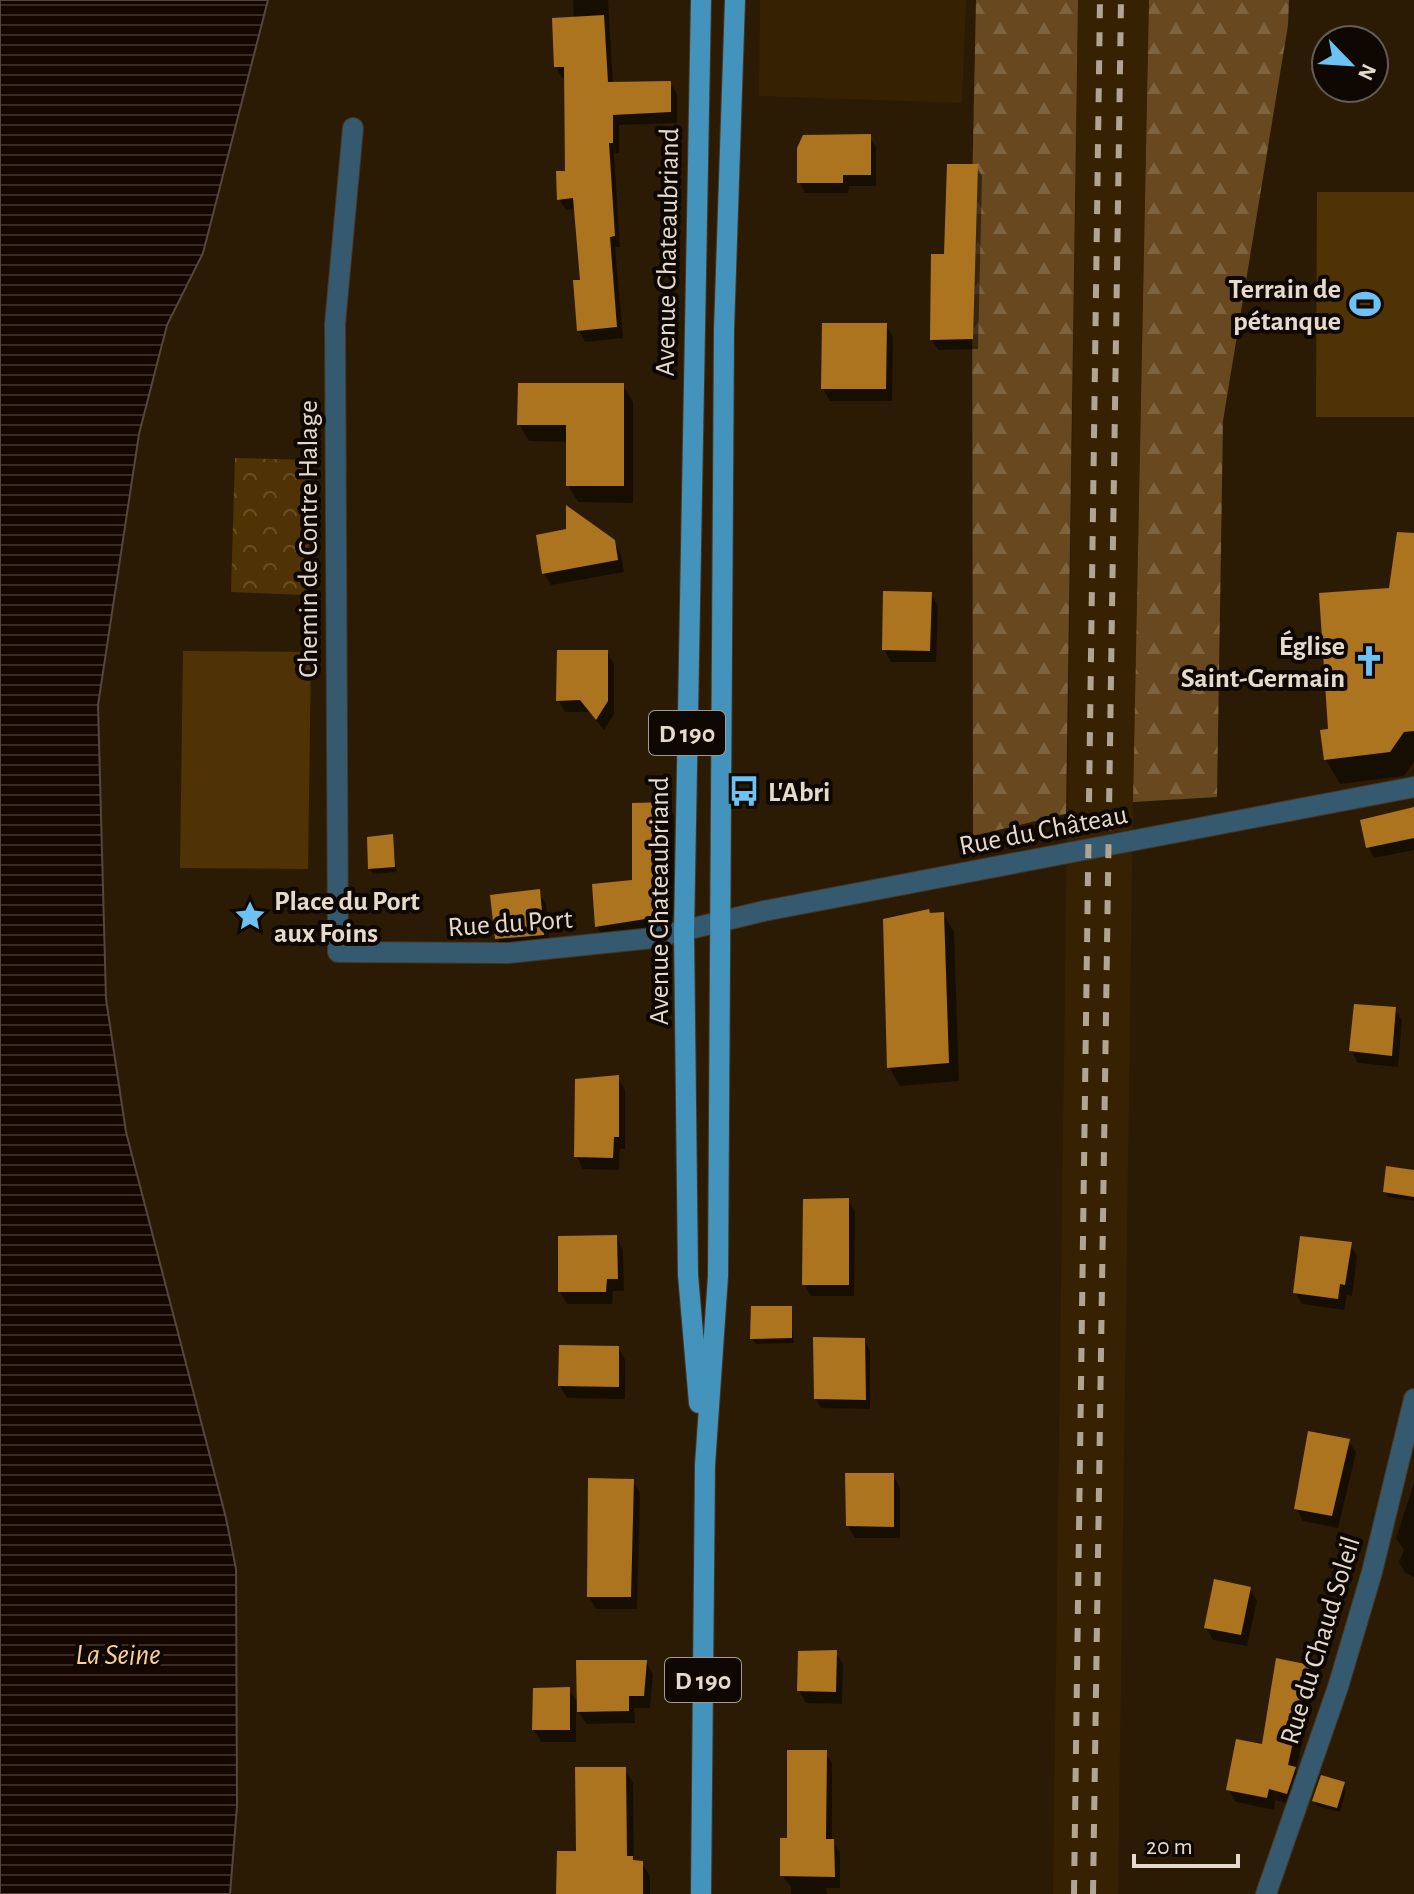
<svg xmlns="http://www.w3.org/2000/svg" width="1414" height="1894" font-family="'Alegreya Sans',sans-serif">
  <defs>
    <pattern id="forest-firs" width="22" height="20" patternUnits="userSpaceOnUse" patternTransform="scale(2)"><rect width="22" height="20" fill="#68491f"/><path d="M5 1l3.5 6h-7zM16 11l3.5 6h-7z" fill="#7d633e"/></pattern>
    <pattern id="park-crowns" width="20" height="18" patternUnits="userSpaceOnUse" patternTransform="scale(2)"><rect width="20" height="18" fill="#503304"/><path d="M2 6a3 3 0 1 1 6 0M12 15a3 3 0 1 1 6 0" fill="none" stroke="#695027"/></pattern>
    <pattern id="water-rules" width="6" height="5" patternUnits="userSpaceOnUse" patternTransform="scale(2)"><rect width="6" height="5" fill="#160600"/><path d="M0 2.5h6" fill="none" stroke="#382a24"/></pattern>
  </defs>
  <rect width="100%" height="100%" fill="#2c1b04"/>
  <path fill="#362102" d="M 760,0 L 966,0 L 962,103 L 759,96 Z
    M 1078,0 L 1149,0 L 1133,802 L 1118,1894 L 1053,1894 Z"/>
  <path fill="url(#forest-firs)" d="M 976,0 L 1078,0 L 1066,814 L 973,836 L 972,192 Z
    M 1149,0 L 1289,0 L 1288,25 L 1223,421 L 1217,797 L 1133,802 Z"/>
  <path fill="url(#park-crowns)" d="M 235,458 L 312,460 L 307,595 L 231,592 Z"/>
  <path fill="#503304" d="M 1317,192 L 1414,192 L 1414,417 L 1316,417 Z
    M 183,651 L 311,652 L 308,869 L 180,868 Z"/>
  <path fill="url(#water-rules)" stroke="#54463d" stroke-width="2" d="M 0,0 L 268,0 L 203,253 L 167,325 L 139,434 L 98,705 L 106,999 L 126,1132 L 226,1518 L 236,1569 L 237,1806 L 230,1894 L 0,1894 Z"/>
  <path fill="#0007" d="M 573,0 L 608,0 L 613,84 L 670,83 L 677,94 L 677,123 L 619,125 L 619,153 L 614,154 L 620,247 L 615,247 L 623,338 L 585,342 L 579,331 L 582,282 L 576,209 L 566,210 L 559,199 L 567,173 L 566,78 L 562,78 L 556,67 L 574,18 Z
    M 869,136 L 876,147 L 876,186 L 849,186 L 848,193 L 805,193 L 799,182 Z
    M 976,166 L 982,176 L 978,349 L 938,350 L 932,340 L 946,256 Z
    M 886,325 L 893,337 L 892,401 L 830,401 L 823,389 Z
    M 623,385 L 633,402 L 633,503 L 578,502 L 568,485 L 568,442 L 529,441 L 519,424 Z
    M 614,541 L 621,554 L 624,572 L 551,585 L 544,573 Z
    M 1414,572 L 1414,762 L 1404,776 L 1340,784 L 1326,760 L 1330,730 L 1391,590 Z
    M 931,594 L 938,606 L 936,662 L 891,662 L 884,649 Z
    M 607,652 L 614,664 L 614,714 L 604,730 L 589,712 L 565,712 L 558,700 Z
    M 668,804 L 674,816 L 674,914 L 664,928 L 603,938 L 597,927 L 634,882 Z
    M 1414,809 L 1414,850 L 1374,858 L 1368,847 Z
    M 392,837 L 397,872 L 373,874 L 370,869 Z
    M 539,892 L 546,904 L 550,947 L 504,950 L 497,938 Z
    M 943,914 L 954,932 L 959,1081 L 900,1086 L 889,1067 L 930,915 Z
    M 1395,1009 L 1402,1021 L 1398,1067 L 1358,1063 L 1351,1051 Z
    M 618,1077 L 625,1090 L 625,1149 L 620,1149 L 619,1170 L 583,1169 L 576,1156 Z
    M 1414,1172 L 1414,1201 L 1388,1197 L 1385,1192 Z
    M 848,1200 L 855,1212 L 854,1296 L 811,1296 L 804,1284 Z
    M 616,1237 L 623,1250 L 624,1291 L 613,1291 L 612,1304 L 567,1304 L 560,1292 Z
    M 1350,1244 L 1357,1256 L 1352,1296 L 1347,1295 L 1344,1310 L 1302,1304 L 1295,1292 Z
    M 790,1308 L 794,1343 L 756,1344 L 752,1339 Z
    M 864,1340 L 870,1350 L 870,1409 L 821,1408 L 816,1399 Z
    M 618,1347 L 625,1360 L 625,1399 L 567,1398 L 560,1386 Z
    M 1349,1441 L 1356,1453 L 1338,1528 L 1303,1521 L 1296,1508 Z
    M 893,1475 L 900,1488 L 900,1538 L 855,1538 L 848,1526 Z
    M 633,1481 L 640,1493 L 637,1609 L 596,1609 L 589,1597 Z
    M 1414,1483 L 1414,1577 L 1405,1573 L 1399,1562 L 1404,1550 L 1396,1538 Z
    M 1250,1589 L 1257,1601 L 1247,1646 L 1213,1640 L 1206,1627 Z
    M 836,1652 L 843,1664 L 842,1704 L 806,1703 L 799,1691 Z
    M 646,1662 L 653,1674 L 650,1708 L 634,1708 L 635,1723 L 586,1724 L 576,1707 L 576,1742 L 541,1742 L 534,1730 L 569,1689 L 579,1705 Z
    M 1309,1666 L 1316,1679 L 1296,1770 L 1302,1781 L 1294,1805 L 1275,1800 L 1274,1810 L 1236,1802 L 1228,1790 L 1264,1747 Z
    M 825,1752 L 832,1763 L 832,1841 L 840,1852 L 840,1888 L 826,1888 L 827,1894 L 791,1894 L 791,1887 L 782,1876 L 789,1840 Z
    M 625,1769 L 633,1783 L 634,1862 L 642,1863 L 650,1877 L 650,1894 L 558,1894 Z
    M 1343,1783 L 1346,1789 L 1340,1812 L 1317,1806 L 1314,1801 Z"/>
  <path fill="#ac741e" d="M 604,15 L 608,82 L 671,81 L 671,112 L 613,115 L 613,143 L 609,143 L 615,236 L 610,237 L 617,327 L 577,331 L 573,280 L 580,280 L 573,198 L 557,200 L 556,171 L 565,171 L 564,67 L 554,67 L 552,18 Z
    M 871,134 L 871,175 L 843,175 L 843,183 L 797,183 L 797,148 L 803,135 Z
    M 947,164 L 978,164 L 973,339 L 930,340 L 931,254 L 944,254 Z
    M 822,323 L 887,323 L 886,389 L 821,389 Z
    M 518,383 L 624,383 L 624,486 L 566,486 L 566,425 L 517,425 Z
    M 566,505 L 615,540 L 618,560 L 542,574 L 536,535 L 566,529 Z
    M 1397,532 L 1414,533 L 1414,731 L 1404,732 L 1390,752 L 1324,760 L 1320,730 L 1328,729 L 1319,593 L 1389,588 Z
    M 883,591 L 932,592 L 930,651 L 882,650 Z
    M 557,650 L 608,650 L 608,701 L 596,720 L 580,700 L 556,701 Z
    M 669,802 L 668,902 L 658,917 L 595,927 L 592,884 L 632,880 L 632,803 Z
    M 1414,807 L 1414,838 L 1366,848 L 1360,820 Z
    M 393,834 L 395,867 L 368,869 L 367,837 Z
    M 540,889 L 544,935 L 495,939 L 490,895 Z
    M 929,909 L 930,913 L 944,912 L 949,1063 L 887,1068 L 883,919 Z
    M 1354,1004 L 1396,1007 L 1392,1056 L 1349,1051 Z
    M 619,1075 L 619,1137 L 614,1137 L 613,1158 L 574,1157 L 575,1079 Z
    M 1386,1166 L 1414,1170 L 1414,1197 L 1383,1192 Z
    M 849,1198 L 849,1285 L 802,1285 L 803,1199 Z
    M 617,1235 L 618,1279 L 607,1279 L 606,1292 L 558,1292 L 558,1236 Z
    M 1300,1236 L 1352,1242 L 1345,1285 L 1340,1284 L 1338,1299 L 1293,1293 Z
    M 751,1306 L 792,1306 L 792,1338 L 750,1339 Z
    M 813,1337 L 865,1338 L 866,1400 L 814,1399 Z
    M 559,1345 L 619,1346 L 619,1387 L 558,1386 Z
    M 1308,1431 L 1350,1439 L 1332,1516 L 1294,1509 Z
    M 845,1473 L 894,1473 L 894,1527 L 846,1526 Z
    M 588,1478 L 634,1479 L 631,1597 L 587,1597 Z
    M 1214,1579 L 1251,1587 L 1241,1635 L 1204,1628 Z
    M 837,1650 L 836,1692 L 797,1691 L 798,1651 Z
    M 1276,1658 L 1310,1665 L 1288,1765 L 1296,1767 L 1287,1794 L 1269,1789 L 1267,1798 L 1226,1790 L 1236,1739 L 1262,1744 Z
    M 576,1660 L 647,1660 L 644,1696 L 629,1696 L 629,1711 L 577,1712 Z
    M 570,1687 L 570,1730 L 532,1730 L 533,1688 Z
    M 787,1750 L 827,1750 L 826,1839 L 834,1839 L 835,1877 L 780,1876 L 780,1838 L 787,1838 Z
    M 575,1767 L 626,1767 L 627,1856 L 633,1856 L 633,1860 L 643,1861 L 643,1894 L 556,1894 L 557,1851 L 576,1851 Z
    M 1321,1775 L 1345,1782 L 1337,1808 L 1312,1801 Z"/>
  <g fill="none" stroke-linecap="round" stroke-linejoin="round">
    <defs>
      <path id="minor" d="M 353,128 L 335,324 L 338,952 L 508,953 L 653,938 L 764,911 L 1414,787
        M 1266,1894 L 1338,1687 L 1372,1572 L 1414,1399"/>
      <path id="major" d="M 699,1403 L 688,1275 L 684,932 L 701,0
        M 701,1894 L 705,1465 L 718,1276 L 724,330 L 735,0"/>
    </defs>
    <use href="#minor" stroke="#463620" stroke-width="22"/>
    <use href="#major" stroke="#463620" stroke-width="22"/>
    <use href="#minor" stroke="#35596e" stroke-width="20"/>
    <use href="#major" stroke="#4393bd" stroke-width="20"/>
    <path stroke="#b1a493" stroke-width="6" stroke-dasharray="14 14" stroke-linecap="butt" d="M 1074,1894 L 1100,0
      M 1093,1894 L 1121,0"/>
  </g>
  <defs>
    <symbol id="stadium-bare" viewBox="-9 -9 18 18"><path d="M0-5a6.5 5 0 1 0 0 10a6.5 5 0 1 0 0-10ZM-3.5-1.8h7v3.6h-7Z" fill="#6cc2f3" stroke="#0e0702" stroke-width="2.5" paint-order="stroke"/></symbol>
    <symbol id="church-bare" viewBox="-9 -9 18 18"><path d="M-1.2-6h2.4v3.5h3.3v2.4h-3.3V6h-2.4V-.1h-3.3v-2.4h3.3Z" fill="#6cc2f3" stroke="#0e0702" stroke-width="2.5" paint-order="stroke"/></symbol>
    <symbol id="bus-bare" viewBox="-9 -9 18 18"><path d="M-5-6H5V4H4V6H2V4H-2V6H-4V4H-5ZM-3.5-4V0h7V-4ZM-3.5 1.2v1.5H-2V1.2ZM2 1.2v1.5H3.5V1.2Z" fill="#6cc2f3" stroke="#0e0702" stroke-width="2.5" paint-order="stroke"/></symbol>
    <symbol id="sight-bare" viewBox="-9 -9 18 18"><path d="M0-6L1.8-2.2L6-1.7L2.9 1.2L3.7 5.4L0 3.3L-3.7 5.4L-2.9 1.2L-6-1.7L-1.8-2.2Z" fill="#6cc2f3" stroke="#0e0702" stroke-width="2.5" paint-order="stroke"/></symbol>
  </defs>
  <g fill-rule="evenodd">
    <use href="#stadium-bare" x="1343" y="282" width="44" height="44"/>
    <use href="#church-bare" x="1347" y="639" width="44" height="44"/>
    <use href="#bus-bare" x="722" y="769" width="44" height="44"/>
    <use href="#sight-bare" x="228" y="894" width="44" height="44"/>
  </g>
  <g text-anchor="middle" stroke-width="8" stroke-linejoin="round" paint-order="stroke">
    <g fill="#0e0702" stroke="#a49b8f" stroke-width="2">
      <rect x="649" y="711" width="76" height="44" rx="6"/>
      <rect x="665" y="1658" width="76" height="44" rx="6"/>
    </g>
    <g font-size="26" font-weight="bold" fill="#e5dacc">
      <text x="687" y="742">D 190</text>
      <text x="703" y="1689">D 190</text>
    </g>
    <g font-size="28" fill="#e5dacc" stroke="#0e0702">
      <text transform="translate(666 252) rotate(-89)" y="10">Avenue Chateaubriand</text>
      <text transform="translate(307 539) rotate(-90)" y="10">Chemin de Contre Halage</text>
      <text transform="translate(1043 829) rotate(-11)" y="10">Rue du Château</text>
      <text transform="translate(658 901) rotate(-90)" y="10">Avenue Chateaubriand</text>
      <text transform="translate(510 922) rotate(-4)" y="10">Rue du Port</text>
      <text transform="translate(1319 1640) rotate(-73)" y="10">Rue du Chaud Soleil</text>
    </g>
    <g font-size="28" font-weight="bold" fill="#e5dacc" stroke="#0e0702" text-anchor="end">
      <text x="1341" y="298">Terrain de<tspan x="1341" dy="32">pétanque</tspan></text>
      <text x="1345" y="655">Église<tspan x="1345" dy="32">Saint-Germain</tspan></text>
      <text x="768" y="801" text-anchor="start">L'Abri</text>
      <text x="274" y="910" text-anchor="start">Place du Port<tspan x="274" dy="32">aux Foins</tspan></text>
    </g>
    <g font-size="30" font-style="italic" fill="#fed097" stroke="#0e0702">
      <text x="118" y="1664">La Seine</text>
    </g>
  </g>
  <g transform="translate(1350 64) rotate(115)"><circle r="38" fill="#0e0702" stroke="#645b53" stroke-width="2"/>
  <path d="M0-6L14 30L0 20L-14 30Z" fill="#6cc2f3"/>
  <text y="-12" font-size="22" font-weight="bold" text-anchor="middle" fill="#e5dacc">N</text>
  </g>
  <path d="M1134 1854v12h104v-12" fill="none" stroke="#e5dacc" stroke-width="4"/>
  <text x="1146" y="1854" font-size="24" fill="#e5dacc" stroke="#0e0702" stroke-width="6" paint-order="stroke">20 m</text>
</svg>
